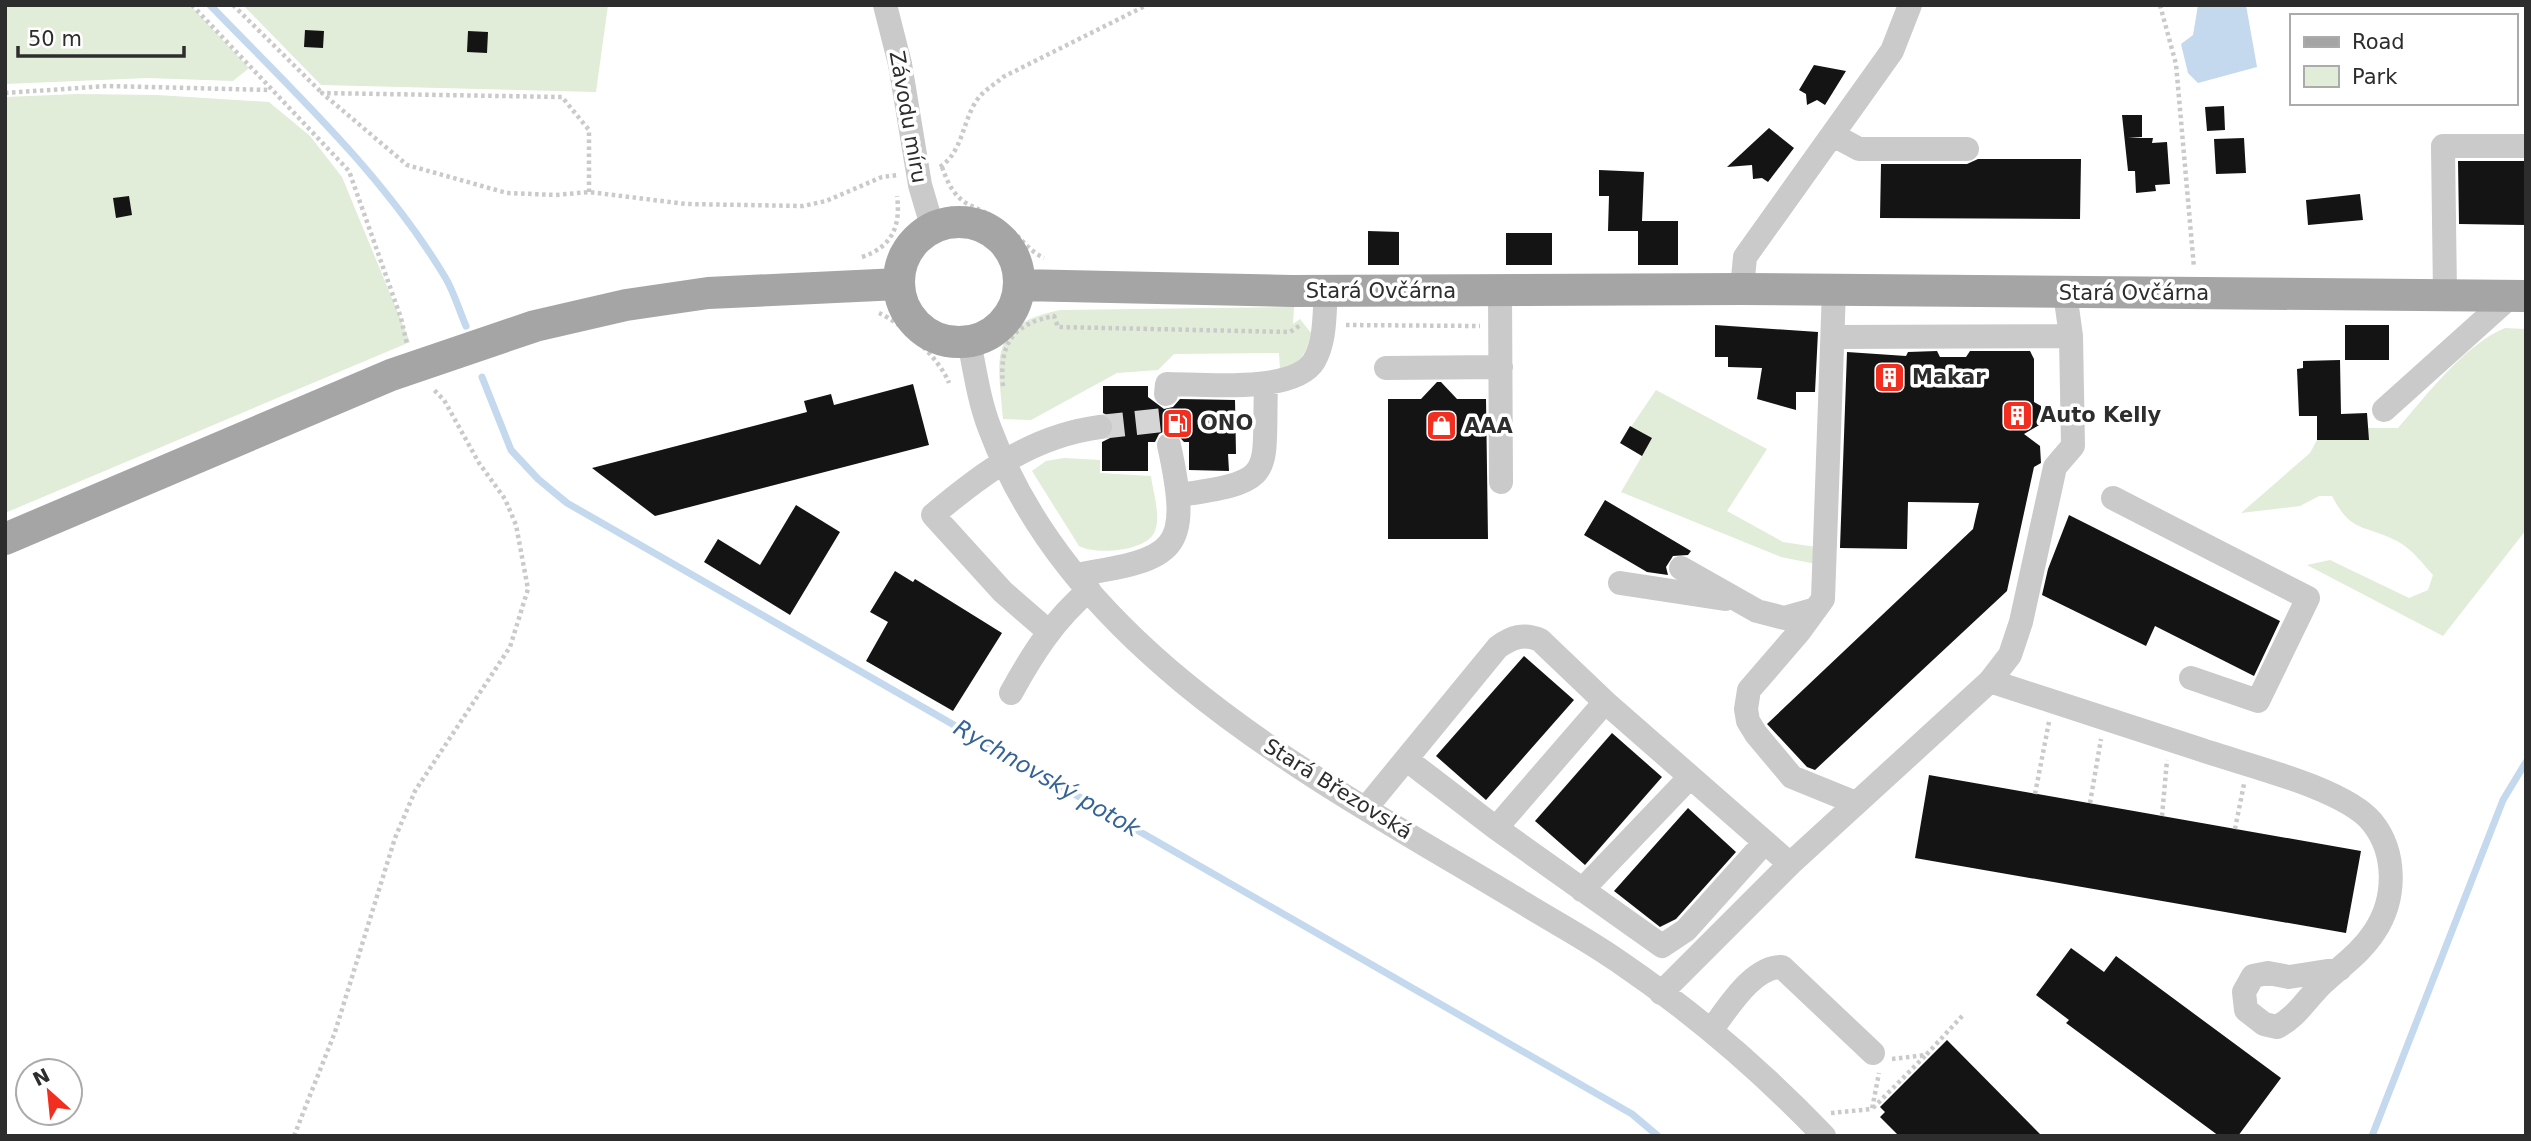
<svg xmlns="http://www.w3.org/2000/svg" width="2531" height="1141" font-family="'DejaVu Sans',sans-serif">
  <rect width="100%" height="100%" fill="#fff"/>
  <path fill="#e1ecd9" d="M 5,5 L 190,5 L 249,68 L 233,81 L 148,78 L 5,84 Z
    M 243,5 L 608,5 L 596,92 L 321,85 Z
    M 78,94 L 157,95 L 269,102 L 310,136 L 342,177 L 410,342 L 5,513 L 5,97 Z
    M 1294,307 L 1293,324 L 1300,319 L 1311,333 C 1306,354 1301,364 1280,370 L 1279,353 L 1174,354 L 1158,370 L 1117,373 L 1031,420 L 1003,419 C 998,359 987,325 1060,310 Z
    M 2505,328 L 2526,329 L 2526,530 L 2443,636 L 2307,565 L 2330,560 L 2409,598 L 2428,590 L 2433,575 C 2422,563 2412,549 2397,541 C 2364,524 2352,534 2332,496 L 2319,496 L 2300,506 L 2241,513 L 2310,453 L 2317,440 L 2368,440 L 2368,428 L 2398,428 C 2426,396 2465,344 2505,328 Z
    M 1656,390 L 1767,449 L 1727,511 L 1783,542 L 1816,547 L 1816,564 L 1781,557 L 1621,492 L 1642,456 L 1620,443 Z
    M 1064,458 L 1100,460 L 1100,473 L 1151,476 C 1153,492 1161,516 1155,531 C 1147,552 1095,555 1079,546 L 1032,471 L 1046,461 Z"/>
  <path fill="#c4d8ee" d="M 2198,5 L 2246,5 L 2257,67 L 2198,83 L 2188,73 L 2181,44 L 2193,35 Z"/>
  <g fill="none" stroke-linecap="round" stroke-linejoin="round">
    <path stroke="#c4d8ee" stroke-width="7" d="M 210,5 C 293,91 383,174 445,277 C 454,292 459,310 466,326
      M 482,377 L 511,450 L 538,479 L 567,503 L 1632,1114 L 1658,1136
      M 2372,1136 L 2503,800 L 2526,762"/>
  </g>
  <path fill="#141414" d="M 305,30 L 324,31 L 323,48 L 304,47 Z
    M 468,31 L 488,32 L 487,53 L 467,52 Z
    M 1814,65 L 1846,71 L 1825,105 L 1817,100 L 1807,105 L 1806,94 L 1799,90 Z
    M 2224,106 L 2225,130 L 2207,131 L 2205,107 Z
    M 2122,115 L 2142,115 L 2142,137 L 2128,138 L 2153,138 L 2152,143 L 2167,142 L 2170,184 L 2155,185 L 2156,191 L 2136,193 L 2135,171 L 2128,171 Z
    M 1769,128 L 1794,148 L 1768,182 L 1762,178 L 1753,179 L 1752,165 L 1727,167 Z
    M 2244,138 L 2246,173 L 2216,174 L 2214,139 Z
    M 1978,159 L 2081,159 L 2080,219 L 1880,218 L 1881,164 L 1967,164 Z
    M 2458,161 L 2526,161 L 2526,225 L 2459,224 Z
    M 1599,170 L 1644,172 L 1642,221 L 1678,221 L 1678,265 L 1638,265 L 1638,231 L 1608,231 L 1609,196 L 1599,196 Z
    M 2360,194 L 2363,220 L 2308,225 L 2306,200 Z
    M 129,196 L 132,215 L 116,218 L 113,198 Z
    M 1368,231 L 1399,232 L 1399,265 L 1368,265 Z
    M 1506,233 L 1552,233 L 1552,265 L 1506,265 Z
    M 1715,325 L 1818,332 L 1815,392 L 1796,392 L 1796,410 L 1757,399 L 1762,368 L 1728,367 L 1728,357 L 1715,357 Z
    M 2345,325 L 2389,325 L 2389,360 L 2345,360 Z
    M 1937,351 L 1940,357 L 1966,357 L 1970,351 L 2030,351 L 2034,359 L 2034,402 L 2041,406 L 2041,424 L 2024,434 L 2040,446 L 2041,463 L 2034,467 L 2007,591 L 1815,770 L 1807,767 L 1767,724 L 1973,529 L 1979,503 L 1908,502 L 1907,549 L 1840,548 L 1847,352 L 1906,356 L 1908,352 Z
    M 2340,360 L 2341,414 L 2367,413 L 2369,440 L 2317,440 L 2317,416 L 2299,416 L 2297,369 L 2303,368 L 2303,361 Z
    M 1437,382 L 1441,382 L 1457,399 L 1486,399 L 1488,539 L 1388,539 L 1388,399 L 1421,399 Z
    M 913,384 L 929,445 L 655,516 L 592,468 L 807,412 L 804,401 L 831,394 L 834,405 Z
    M 1103,386 L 1148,386 L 1148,397 L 1164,409 L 1173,407 L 1180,399 L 1235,400 L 1236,454 L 1228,454 L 1229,471 L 1189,470 L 1189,442 L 1184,442 L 1174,431 L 1167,430 L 1159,434 L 1155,442 L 1148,442 L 1148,471 L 1102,471 L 1102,442 L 1110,438 L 1115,425 L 1111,417 L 1103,413 Z
    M 1630,426 L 1652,438 L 1642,456 L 1620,443 Z
    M 1605,500 L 1691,551 L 1688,555 L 1673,556 L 1666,567 L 1668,575 L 1647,572 L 1584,535 Z
    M 796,505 L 840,532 L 790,615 L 704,562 L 718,539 L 760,565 Z
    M 2069,515 L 2280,621 L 2254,676 L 2155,626 L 2146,646 L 2042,595 L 2048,569 Z
    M 895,571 L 913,582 L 915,579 L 1002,633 L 953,711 L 866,661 L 888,622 L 870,612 Z
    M 1524,656 L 1574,700 L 1486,800 L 1436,756 Z
    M 1612,733 L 1662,777 L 1585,865 L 1535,821 Z
    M 1929,775 L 2361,851 L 2346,933 L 1915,858 Z
    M 1688,808 L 1736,852 L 1676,919 L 1660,927 L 1614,891 Z
    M 2071,948 L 2104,972 L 2116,956 L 2281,1078 L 2238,1136 L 2219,1136 L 2066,1023 L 2069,1020 L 2036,995 Z
    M 1947,1040 L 2042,1136 L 1899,1136 L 1880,1117 L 1885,1112 L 1880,1107 Z"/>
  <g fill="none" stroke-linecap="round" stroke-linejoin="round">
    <path stroke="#d5d5d5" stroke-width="24" stroke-dasharray="24 12" stroke-linecap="butt" d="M 1100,427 L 1163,420"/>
    <path stroke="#cacaca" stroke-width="4.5" stroke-dasharray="3.5 3.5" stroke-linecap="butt" d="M 192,5 L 349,171 L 401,318 L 407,344
      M 233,5 L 322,93
      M 2160,5 L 2176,64 L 2194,268
      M 5,93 L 108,86 L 270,90
      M 940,167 C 962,152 962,125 975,103 C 982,91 993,86 1003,77 L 1147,5
      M 942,167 C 958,213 973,200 1005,225 C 1020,236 1027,250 1044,258
      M 589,192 L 589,130 L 562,97 L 322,93 L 407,165 L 507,193 L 556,195 L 589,192 L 686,204 L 803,206 L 826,201 L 882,177 L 898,175
      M 862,257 C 892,247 901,226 897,196
      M 879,313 C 902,323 940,359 949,383
      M 1346,325 L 1480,326
      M 1003,386 C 999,344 1012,324 1054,316 L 1058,327 L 1290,332 L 1302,324
      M 2035,794 L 2049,722
      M 2090,803 L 2101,739
      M 2162,816 L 2167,760
      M 2235,829 L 2244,784
      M 1892,1059 L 1926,1055 L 1964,1014
      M 1873,1108 L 1926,1055
      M 1831,1113 L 1872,1109 L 1879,1073
      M 294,1136 L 335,1032 L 395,838 L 415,791 L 510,647 L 528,589 L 516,525 L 505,499 L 479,463 L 444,400 L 433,389"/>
    <path stroke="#cacaca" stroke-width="24" d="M 885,5 L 900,64 L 920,185 L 933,229
      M 1833,135 L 1859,149 L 1967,149
      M 1742,289 L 1745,257 L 1892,51 L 1910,5
      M 1834,290 L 1823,599 L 1799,632 L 1749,690 L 1746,709 L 1748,721 L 1756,734 L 1792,777 L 1856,803
      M 1500,292 L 1501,482
      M 2445,294 L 2443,146 L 2526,146
      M 1834,337 L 2071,336
      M 969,341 C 975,371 979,401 990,429 C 1076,659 1328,785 1525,904 C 1556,923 1588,940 1618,961 C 1693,1012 1761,1070 1824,1136
      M 1386,368 L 1501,367
      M 1166,394 L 1167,384 C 1201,384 1294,394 1314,361 C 1326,340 1324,314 1326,291
      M 2384,410 L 2511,296
      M 1180,495 C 1278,481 1263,476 1266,384
      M 2113,498 L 2308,598 L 2258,701 L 2191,678
      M 1681,568 L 1757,611 L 1784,618 L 1816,609
      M 1075,575 C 1178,559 1192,551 1169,445
      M 1620,583 L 1725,599
      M 1048,631 L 1003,592 L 933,515 C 984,472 1032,436 1100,427
      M 1990,681 C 2061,704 2131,727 2202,750 C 2245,765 2344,788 2372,822 C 2397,853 2396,899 2375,931 C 2361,953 2341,966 2323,983 C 2307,998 2297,1017 2277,1027 L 2264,1024 L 2246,1010 L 2244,992 L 2253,976 L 2268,973 L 2289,977 L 2340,969
      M 1011,693 C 1033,653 1054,620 1089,590
      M 1407,760 L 1496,828 L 1662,946 L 1686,930 L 1765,842
      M 1366,808 L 1498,647 C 1512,637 1524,633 1540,640 L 1605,702 L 1790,864
      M 1496,828 L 1605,702
      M 1582,890 L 1690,777
      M 1661,993 L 1790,864 L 1990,681 L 2010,655 L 2021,622 L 2055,467 L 2073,446 L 2071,336 L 2065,293
      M 1712,1029 C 1728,1008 1753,966 1782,967 L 1873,1053"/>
    <path stroke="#a5a5a5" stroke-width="32" d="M899 282a60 60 0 1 1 120 0a60 60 0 1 1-120 0Z
      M 1019,285 L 1292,291 L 1742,289 L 2526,296
      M 5,539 L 391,375 L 535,326 L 626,305 L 708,293 L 899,284"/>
  </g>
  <defs>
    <symbol id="building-square" viewBox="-11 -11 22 22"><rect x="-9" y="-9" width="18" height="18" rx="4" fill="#f22e21" stroke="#fff"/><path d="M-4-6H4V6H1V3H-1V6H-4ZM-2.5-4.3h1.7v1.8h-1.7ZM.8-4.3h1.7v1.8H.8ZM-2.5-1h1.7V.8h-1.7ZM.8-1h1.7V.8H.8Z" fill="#fff"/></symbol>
    <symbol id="fuel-square" viewBox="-11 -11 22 22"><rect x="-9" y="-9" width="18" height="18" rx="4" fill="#f22e21" stroke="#fff"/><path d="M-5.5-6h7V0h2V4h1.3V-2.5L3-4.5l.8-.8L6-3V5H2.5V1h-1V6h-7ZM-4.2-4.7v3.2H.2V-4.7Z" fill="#fff"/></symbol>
    <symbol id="shop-square" viewBox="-11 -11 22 22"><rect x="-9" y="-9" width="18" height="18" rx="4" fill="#f22e21" stroke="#fff"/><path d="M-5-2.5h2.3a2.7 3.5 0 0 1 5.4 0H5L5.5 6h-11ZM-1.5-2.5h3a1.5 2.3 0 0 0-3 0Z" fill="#fff"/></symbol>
  </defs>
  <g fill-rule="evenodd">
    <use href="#building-square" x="1872" y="360" width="35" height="35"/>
    <use href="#building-square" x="2000" y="398" width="35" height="35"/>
    <use href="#fuel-square" x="1160" y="406" width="35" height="35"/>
    <use href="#shop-square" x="1424" y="408" width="35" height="35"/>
  </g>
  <g text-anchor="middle" stroke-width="7" stroke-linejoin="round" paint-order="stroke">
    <g font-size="21" fill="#2d2d2d" stroke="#fff">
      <text transform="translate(908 117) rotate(80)" y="7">Závodu míru</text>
      <text x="1381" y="298">Stará Ovčárna</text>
      <text x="2134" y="300">Stará Ovčárna</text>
      <text transform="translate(1338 789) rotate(32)" y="7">Stará Březovská</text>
    </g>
    <g font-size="21" font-weight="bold" fill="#2d2d2d" stroke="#fff" text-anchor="start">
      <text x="1912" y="384">Makar</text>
      <text x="2040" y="422">Auto Kelly</text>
      <text x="1200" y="430">ONO</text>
      <text x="1464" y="433">AAA</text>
    </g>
    <g font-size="23" font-style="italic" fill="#356395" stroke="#fff">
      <text transform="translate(1047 778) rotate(30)" y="8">Rychnovský potok</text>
    </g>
  </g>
  <rect width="2531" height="1141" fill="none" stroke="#2d2d2d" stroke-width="14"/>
  <rect x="2290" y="14" width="228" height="91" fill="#ffffff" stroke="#ababab" stroke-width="2"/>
  <rect x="2304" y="37" width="35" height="10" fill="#a5a5a5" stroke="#ababab" stroke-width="2"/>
  <text x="2352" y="49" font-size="21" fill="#2d2d2d">Road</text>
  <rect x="2304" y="66" width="35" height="21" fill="#e1ecd9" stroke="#ababab" stroke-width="2"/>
  <text x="2352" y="84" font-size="21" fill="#2d2d2d">Park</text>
  <g transform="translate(49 1092) rotate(333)"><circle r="33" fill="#ffffff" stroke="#ababab" stroke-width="2"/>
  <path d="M0-5L12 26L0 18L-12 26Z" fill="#f22e21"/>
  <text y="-10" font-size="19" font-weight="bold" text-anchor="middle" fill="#2d2d2d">N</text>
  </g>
  <path d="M18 46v10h166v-10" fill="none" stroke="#2d2d2d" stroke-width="3.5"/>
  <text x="28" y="46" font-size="21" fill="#2d2d2d" stroke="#ffffff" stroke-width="5" paint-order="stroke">50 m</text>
</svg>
